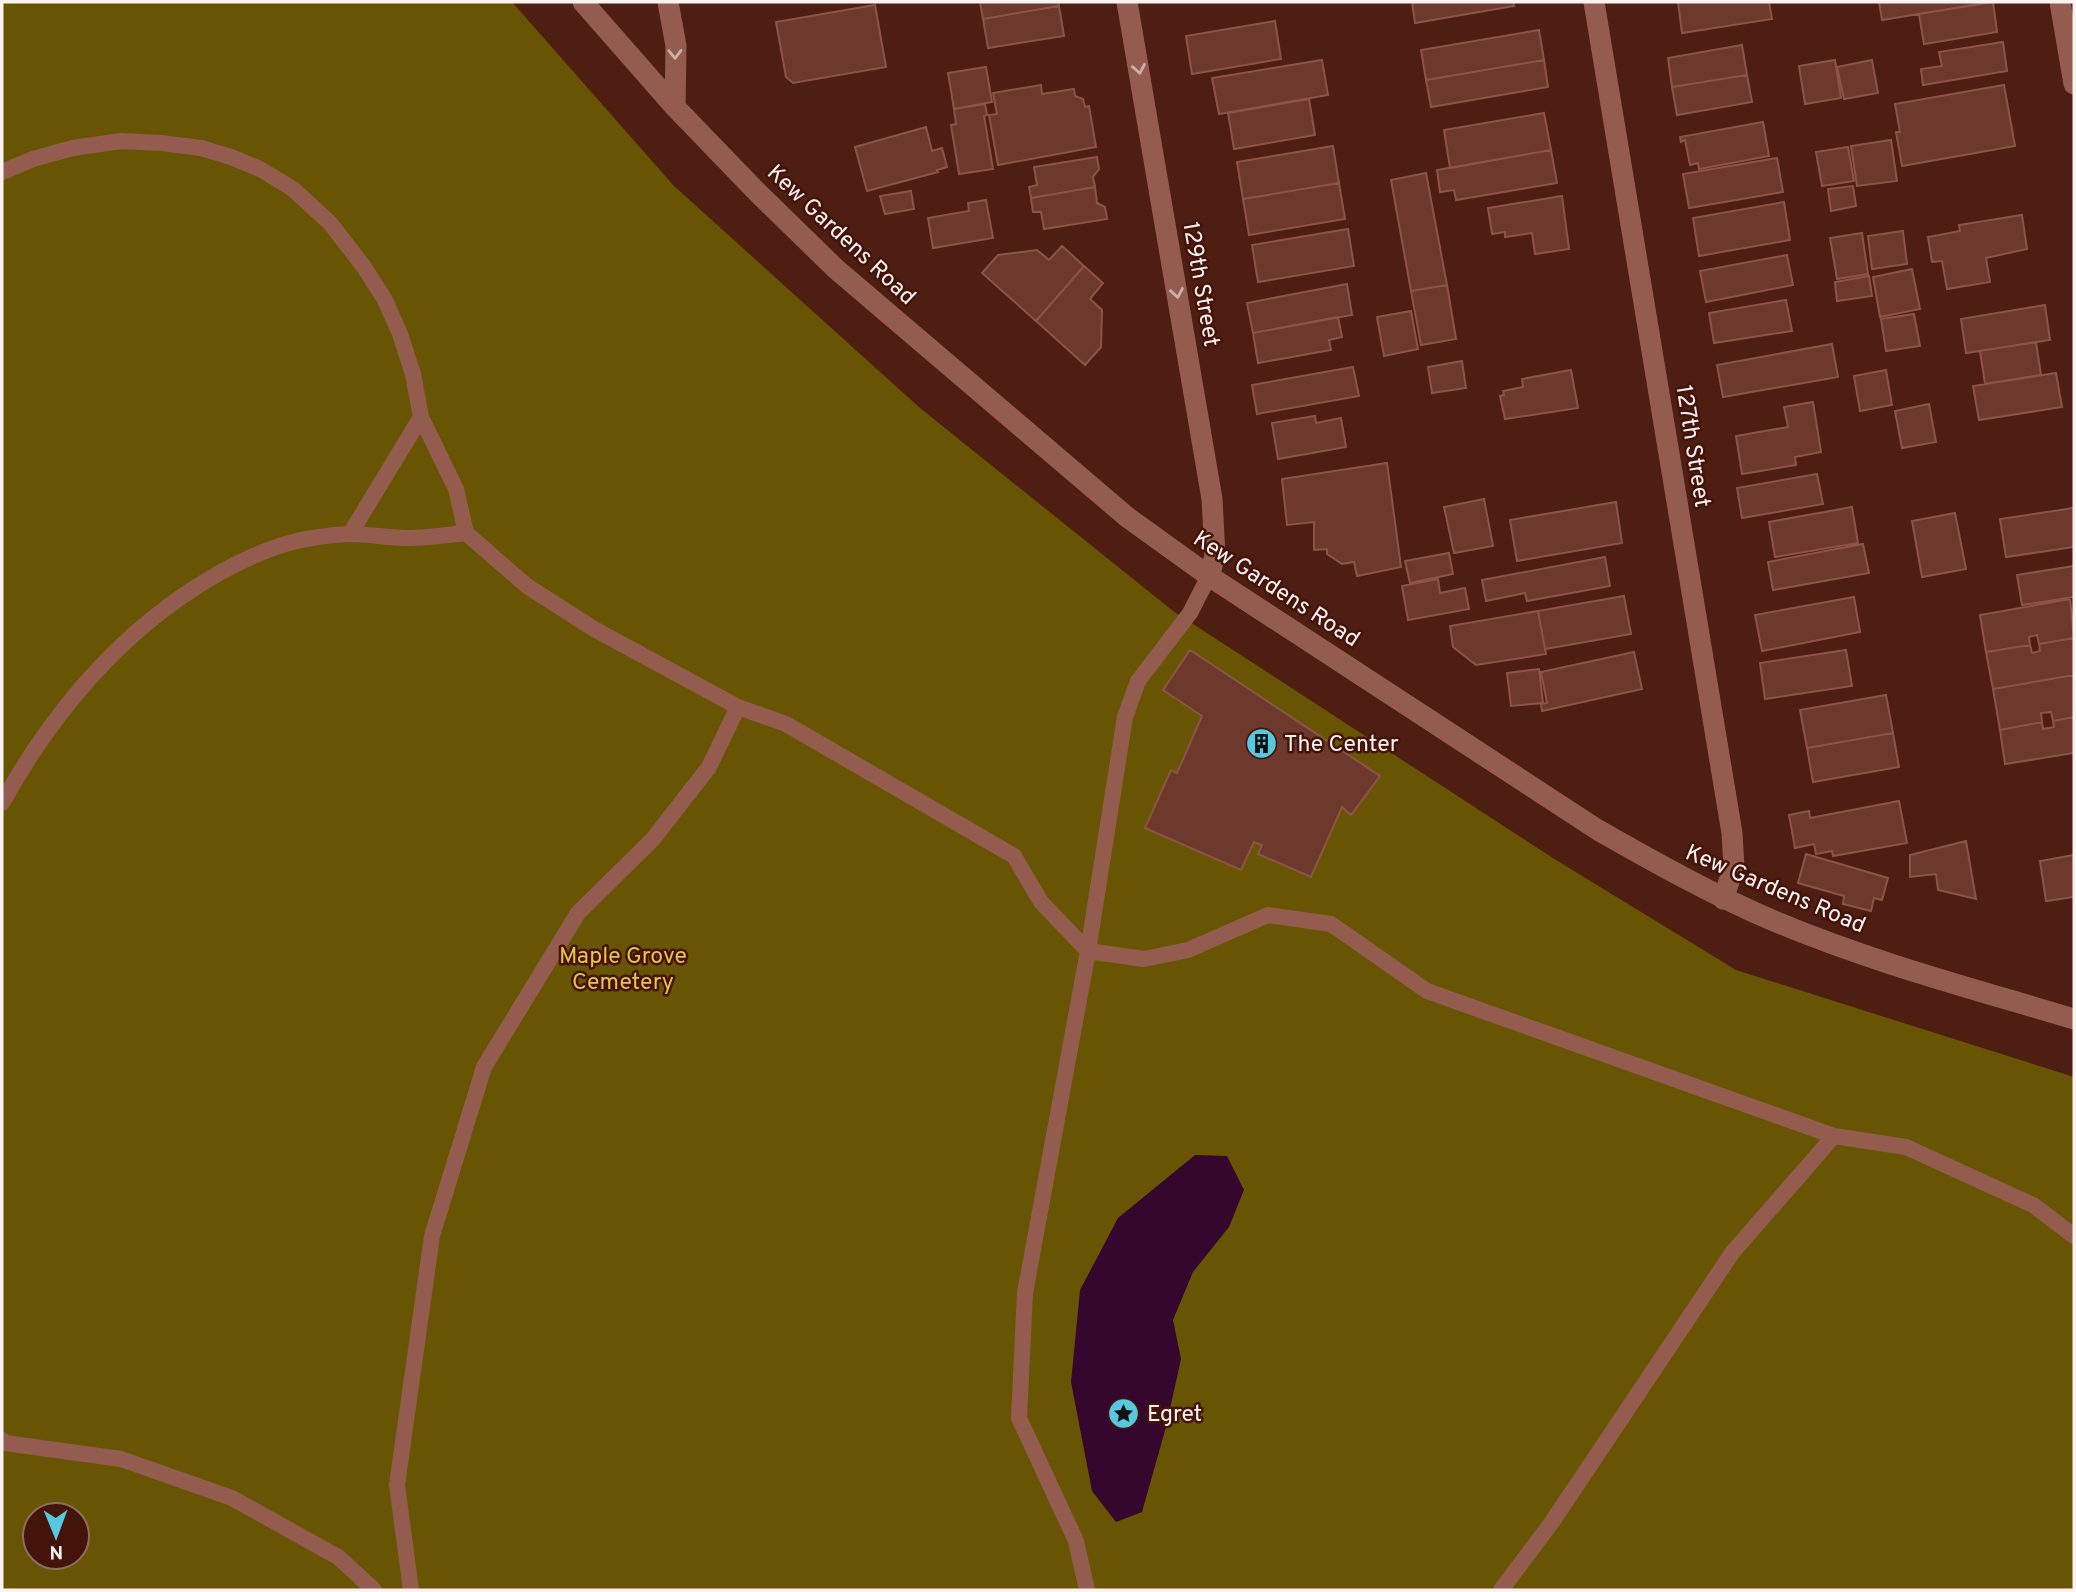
<svg xmlns="http://www.w3.org/2000/svg" width="2076" height="1592" font-family="Overpass,sans-serif">
  <rect width="100%" height="100%" fill="#4f1e13"/>
  <path fill="#685503" fill-rule="evenodd" d="M 2,2 L 512,2 L 674,186 L 920,408 L 1173,611 L 1556,860 L 1736,970 L 2074,1077 L 2074,1590 L 2,1590 ZM 35,1515 L 77,1515 L 77,1557 L 35,1557 Z"/>
  <path fill="#35072f" d="M 1195,1155 L 1227,1156 L 1244,1190 L 1229,1227 L 1193,1272 L 1173,1320 L 1181,1359 L 1166,1427 L 1142,1512 L 1116,1522 L 1092,1491 L 1071,1382 L 1080,1290 L 1118,1218 Z"/>
  <path fill="#6d392d" stroke="#8b5447" stroke-width="2" d="M 980,2 L 1058,2 L 1059,6 L 983,19 Z
    M 1412,2 L 1513,2 L 1514,6 L 1415,23 Z
    M 1678,2 L 1769,2 L 1772,19 L 1682,33 Z
    M 1879,2 L 1979,2 L 1979,4 L 1882,20 Z
    M 1993,2 L 1997,32 L 1924,44 L 1919,14 Z
    M 875,5 L 886,67 L 793,83 L 786,77 L 776,22 Z
    M 1059,6 L 1064,36 L 988,48 L 983,19 Z
    M 1275,21 L 1281,59 L 1192,74 L 1186,36 Z
    M 1539,30 L 1544,60 L 1426,80 L 1421,50 Z
    M 2003,42 L 2007,71 L 1923,85 L 1921,69 L 1942,66 L 1939,52 Z
    M 1742,45 L 1747,75 L 1672,87 L 1668,58 Z
    M 1322,60 L 1328,95 L 1219,114 L 1212,78 Z
    M 1544,60 L 1548,87 L 1431,107 L 1426,80 Z
    M 1835,60 L 1841,98 L 1805,104 L 1799,66 Z
    M 1872,60 L 1878,93 L 1844,99 L 1837,67 Z
    M 986,67 L 992,102 L 954,109 L 948,73 Z
    M 1747,75 L 1752,102 L 1677,115 L 1672,87 Z
    M 1041,85 L 1042,94 L 1074,89 L 1075,96 L 1083,99 L 1085,107 L 1089,106 L 1096,147 L 998,165 L 989,115 L 997,114 L 993,93 Z
    M 2004,85 L 2015,146 L 1902,166 L 1896,132 L 1900,132 L 1895,104 Z
    M 1309,99 L 1315,135 L 1234,149 L 1228,113 Z
    M 985,104 L 987,115 L 984,116 L 993,169 L 959,174 L 951,125 L 956,124 L 954,109 Z
    M 1544,113 L 1551,150 L 1450,168 L 1444,130 Z
    M 1763,122 L 1769,156 L 1699,169 L 1698,163 L 1690,165 L 1685,140 L 1681,142 L 1680,137 Z
    M 926,127 L 932,151 L 942,148 L 947,167 L 937,170 L 938,172 L 867,191 L 855,147 Z
    M 1891,140 L 1897,181 L 1857,186 L 1851,146 Z
    M 1333,146 L 1339,183 L 1243,199 L 1237,162 Z
    M 1848,147 L 1854,181 L 1822,186 L 1816,152 Z
    M 1551,150 L 1557,183 L 1456,200 L 1454,190 L 1440,192 L 1437,170 Z
    M 1097,157 L 1099,169 L 1093,177 L 1095,187 L 1031,198 L 1029,187 L 1037,185 L 1034,167 Z
    M 1777,158 L 1783,192 L 1689,208 L 1683,174 Z
    M 1426,173 L 1447,285 L 1411,291 L 1391,180 Z
    M 1339,183 L 1345,219 L 1249,235 L 1243,199 Z
    M 1853,186 L 1856,206 L 1831,211 L 1828,189 Z
    M 1095,187 L 1097,203 L 1105,207 L 1107,219 L 1044,229 L 1041,212 L 1033,212 L 1031,198 Z
    M 911,191 L 914,209 L 885,214 L 880,196 Z
    M 1562,196 L 1569,249 L 1535,254 L 1532,233 L 1505,237 L 1505,232 L 1492,234 L 1488,208 Z
    M 986,200 L 993,238 L 933,248 L 928,218 L 969,211 L 968,203 Z
    M 1784,202 L 1790,240 L 1699,256 L 1693,218 Z
    M 2022,215 L 2027,249 L 1986,258 L 1990,282 L 1947,289 L 1942,261 L 1932,262 L 1928,237 L 1960,231 L 1959,225 Z
    M 1348,229 L 1354,266 L 1258,282 L 1252,245 Z
    M 1903,231 L 1907,264 L 1872,269 L 1868,236 Z
    M 1862,233 L 1868,274 L 1837,279 L 1830,238 Z
    M 1062,246 L 1084,266 L 1036,321 L 982,273 L 998,255 L 1037,250 L 1049,260 Z
    M 1787,255 L 1793,285 L 1706,302 L 1700,271 Z
    M 1084,266 L 1103,283 L 1090,299 L 1102,310 L 1101,347 L 1085,365 L 1036,321 Z
    M 1912,269 L 1920,309 L 1880,317 L 1873,277 Z
    M 1869,276 L 1872,296 L 1837,301 L 1835,282 Z
    M 1347,284 L 1352,315 L 1253,333 L 1247,303 Z
    M 1447,285 L 1456,339 L 1421,345 L 1411,291 Z
    M 1786,300 L 1792,331 L 1714,343 L 1709,313 Z
    M 2045,305 L 2050,340 L 1966,353 L 1961,319 Z
    M 1411,311 L 1418,349 L 1384,356 L 1377,317 Z
    M 1914,314 L 1920,346 L 1886,351 L 1881,319 Z
    M 1338,317 L 1342,337 L 1329,340 L 1331,350 L 1258,363 L 1253,333 Z
    M 2036,342 L 2041,375 L 1985,384 L 1980,351 Z
    M 1832,344 L 1838,377 L 1723,397 L 1717,365 Z
    M 1462,361 L 1466,388 L 1432,393 L 1428,367 Z
    M 1353,367 L 1359,396 L 1257,414 L 1252,385 Z
    M 1571,370 L 1578,408 L 1505,419 L 1500,396 L 1504,395 L 1503,391 L 1523,387 L 1522,379 Z
    M 1886,370 L 1892,405 L 1860,411 L 1854,376 Z
    M 2056,373 L 2062,407 L 1979,420 L 1973,386 Z
    M 1813,402 L 1821,452 L 1795,457 L 1796,465 L 1742,474 L 1736,436 L 1788,427 L 1784,407 Z
    M 1929,404 L 1936,442 L 1902,448 L 1895,411 Z
    M 1315,416 L 1316,423 L 1341,418 L 1346,447 L 1278,459 L 1272,423 Z
    M 1387,463 L 1401,567 L 1357,576 L 1354,562 L 1342,564 L 1327,554 L 1327,549 L 1314,550 L 1314,522 L 1287,525 L 1282,479 Z
    M 1817,474 L 1823,504 L 1742,518 L 1737,488 Z
    M 1484,499 L 1493,546 L 1454,553 L 1444,507 Z
    M 1616,502 L 1622,543 L 1517,561 L 1510,520 Z
    M 1852,507 L 1858,543 L 1775,557 L 1769,522 Z
    M 2074,508 L 2074,547 L 2006,557 L 2000,519 Z
    M 1955,513 L 1966,569 L 1922,577 L 1912,521 Z
    M 1863,544 L 1869,573 L 1773,590 L 1768,562 Z
    M 1449,553 L 1453,574 L 1410,583 L 1405,561 Z
    M 1605,557 L 1610,586 L 1527,601 L 1525,593 L 1486,601 L 1482,580 Z
    M 2074,566 L 2074,597 L 2022,605 L 2017,575 Z
    M 1438,579 L 1440,593 L 1465,588 L 1469,609 L 1408,620 L 1402,586 Z
    M 1624,596 L 1631,634 L 1545,649 L 1538,611 Z
    M 1854,597 L 1860,632 L 1762,651 L 1755,615 Z
    M 2070,599 L 2074,638 L 2039,644 L 2037,635 L 2029,637 L 2030,645 L 1986,652 L 1980,615 Z
    M 1538,611 L 1546,654 L 1476,665 L 1453,647 L 1450,626 Z
    M 2074,638 L 2074,675 L 1993,689 L 1986,652 L 2030,645 L 2032,653 L 2040,651 L 2039,644 Z
    M 1190,650 L 1380,776 L 1351,815 L 1342,807 L 1311,877 L 1258,854 L 1262,845 L 1254,842 L 1241,870 L 1145,828 L 1171,770 L 1177,773 L 1202,716 L 1163,690 Z
    M 1846,650 L 1852,686 L 1765,699 L 1760,663 Z
    M 1634,652 L 1642,689 L 1542,711 L 1541,704 L 1547,703 L 1541,672 Z
    M 1539,669 L 1543,703 L 1511,706 L 1507,673 Z
    M 2074,675 L 2074,717 L 2053,721 L 2051,712 L 2041,713 L 2042,722 L 2000,730 L 1993,689 Z
    M 1886,695 L 1893,733 L 1807,748 L 1800,710 Z
    M 2074,717 L 2074,753 L 2005,764 L 2000,730 L 2042,722 L 2043,729 L 2054,727 L 2053,721 Z
    M 1893,733 L 1899,767 L 1813,782 L 1807,748 Z
    M 1899,801 L 1907,843 L 1833,856 L 1832,851 L 1816,854 L 1814,844 L 1795,848 L 1789,815 L 1809,811 L 1810,818 Z
    M 1966,841 L 1976,899 L 1938,890 L 1936,874 L 1910,877 L 1910,855 Z
    M 1806,854 L 1888,878 L 1882,900 L 1874,898 L 1871,911 L 1843,904 L 1844,896 L 1798,883 Z
    M 2074,855 L 2074,897 L 2046,901 L 2040,861 Z"/>
  <g fill="none" stroke-linecap="round" stroke-linejoin="round">
    <path stroke="#945c4f" stroke-width="16" d="M 2,172 L 33,159 L 73,148 L 121,141 L 161,143 L 201,148 L 231,157 L 260,169 L 293,189 L 330,223 L 364,267 L 385,300 L 400,334 L 413,374 L 421,417 L 456,489 L 466,533 L 527,586 L 594,629 L 738,707 L 786,724 L 1014,856 L 1041,902 L 1088,951 L 1144,959 L 1188,950 L 1268,915 L 1331,924 L 1427,991 L 1834,1136 L 1732,1253 L 1552,1522 L 1501,1590
      M 350,534 L 421,417
      M 2,803 C 55,708 127,624 223,571 C 245,559 271,547 297,541 C 314,537 332,535 349,534 C 369,534 388,538 408,538 C 427,538 447,535 466,533
      M 1834,1136 L 1906,1147 L 2033,1205 L 2074,1236
      M 2,1440 L 5,1443 L 121,1459 L 232,1498 L 338,1557 L 374,1590
      M 411,1590 L 397,1485 L 432,1236 L 484,1067 L 578,913 L 653,839 L 709,767 L 738,707
      M 1087,1590 L 1076,1541 L 1019,1418 L 1025,1293 L 1088,951 L 1125,717 L 1138,681 L 1190,613 L 1209,576"/>
    <path stroke="#945c4f" stroke-width="21" d="M 583,2 L 675,107 L 757,192 L 836,269 L 1127,517 L 1209,576 L 1598,830 C 1656,863 1713,895 1774,921 C 1871,962 1974,989 2074,1019
      M 668,2 L 676,46 L 675,107
      M 1127,2 L 1212,499 L 1215,556 L 1209,576
      M 1594,2 L 1732,833 L 1734,867 L 1723,899
      M 2060,2 L 2074,84"/>
  </g>
  <defs><path id="oneway-chevron" d="M-2-3.5L2.5 0L-2 3.5" fill="none" stroke-width="1.6" stroke-linecap="round" stroke-linejoin="round" transform="scale(1.75)"/></defs>
  <g stroke="#ccafa9">
    <use href="#oneway-chevron" transform="translate(675 54) rotate(89)"/>
    <use href="#oneway-chevron" transform="translate(1139 69) rotate(80)"/>
    <use href="#oneway-chevron" transform="translate(1177 293) rotate(80)"/>
  </g>
  <defs>
    <symbol id="building-disc" viewBox="-11 -11 22 22"><circle r="9.5" fill="#56c9e1" stroke="#441309"/><path d="M-4-6H4V6H1V3H-1V6H-4ZM-2.5-4.3h1.7v1.8h-1.7ZM.8-4.3h1.7v1.8H.8ZM-2.5-1h1.7V.8h-1.7ZM.8-1h1.7V.8H.8Z" fill="#111"/></symbol>
    <symbol id="sight-disc" viewBox="-11 -11 22 22"><circle r="9.5" fill="#56c9e1" stroke="#441309"/><path d="M0-6L1.8-2.2L6-1.7L2.9 1.2L3.7 5.4L0 3.3L-3.7 5.4L-2.9 1.2L-6-1.7L-1.8-2.2Z" fill="#111"/></symbol>
  </defs>
  <g fill-rule="evenodd">
    <use href="#building-disc" x="1244" y="726" width="35" height="35"/>
    <use href="#sight-disc" x="1106" y="1396" width="35" height="35"/>
  </g>
  <g text-anchor="middle" stroke-width="5" stroke-linejoin="round" paint-order="stroke">
    <g font-size="23" fill="#faf3f2" stroke="#441309">
      <text transform="translate(842 234) rotate(43)" y="8">Kew Gardens Road</text>
      <text transform="translate(1202 284) rotate(80)" y="8">129th Street</text>
      <text transform="translate(1694 446) rotate(81)" y="8">127th Street</text>
      <text transform="translate(1277 588) rotate(33)" y="8">Kew Gardens Road</text>
      <text transform="translate(1776 888) rotate(23)" y="8">Kew Gardens Road</text>
    </g>
    <g font-size="23" fill="#faf3f2" stroke="#441309" text-anchor="start">
      <text x="1284" y="751">The Center</text>
      <text x="1147" y="1421">Egret</text>
    </g>
    <g font-size="23" fill="#e6c54a" stroke="#441309">
      <text x="623" y="963">Maple Grove<tspan x="623" dy="26">Cemetery</tspan></text>
    </g>
  </g>
  <rect width="2076" height="1592" fill="none" stroke="#faf3f2" stroke-width="7"/>
  <g transform="translate(56 1536) rotate(179)"><circle r="33" fill="#441309" stroke="#8d6d66" stroke-width="2"/>
  <path d="M0-5L12 26L0 18L-12 26Z" fill="#56c9e1"/>
  <text y="-10" font-size="19" font-weight="bold" text-anchor="middle" fill="#faf3f2">N</text>
  </g>
</svg>
